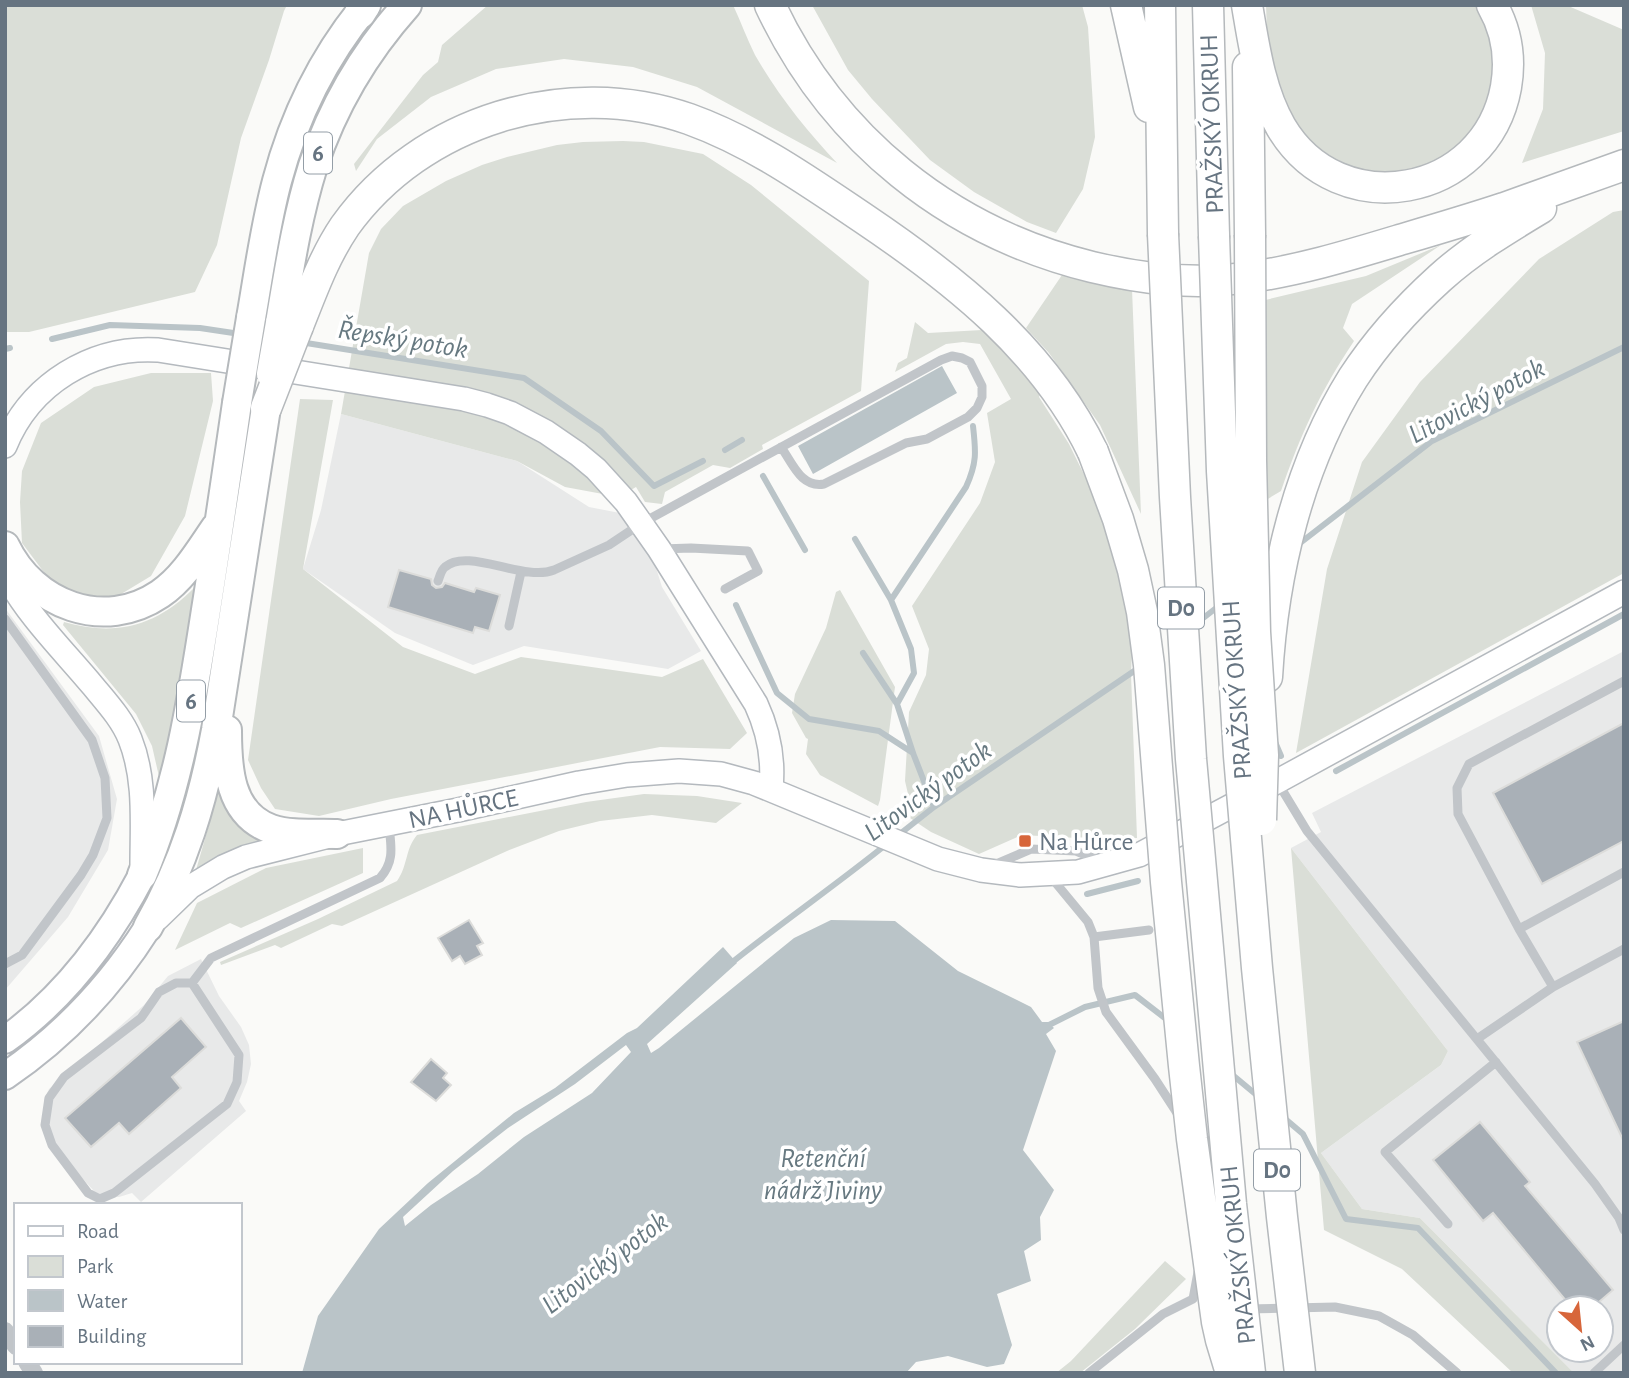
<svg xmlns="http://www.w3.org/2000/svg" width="1629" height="1378" font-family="'Alegreya Sans',sans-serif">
  <rect width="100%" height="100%" fill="#fafaf8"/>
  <path fill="#e8e9e9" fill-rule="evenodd" d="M 341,414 L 517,461 L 589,507 L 625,514 L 653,558 L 662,587 L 701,651 L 668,669 L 524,646 L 473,665 L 395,633 L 303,569 L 321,510 Z
    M 5,608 L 99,736 L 117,799 L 108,850 L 68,917 L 5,990 Z
    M 1624,651 L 1624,1373 L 1574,1373 L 1420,1218 L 1362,1209 L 1321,1153 L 1441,1065 L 1448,1051 L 1291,848 L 1321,832 L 1312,813 ZM 1559,1308 L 1601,1308 L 1601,1350 L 1559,1350 Z
    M 201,959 L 219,996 L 241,1027 L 249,1045 L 251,1064 L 247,1082 L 239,1101 L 246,1111 L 141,1202 L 132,1193 L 119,1197 L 106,1197 L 94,1191 L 56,1150 L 44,1113 L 44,1100 L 49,1089 L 144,1005 L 168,976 Z"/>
  <path fill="#daded7" d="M 5,5 L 287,5 L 284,11 L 269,60 L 241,138 L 217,245 L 195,292 L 29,332 L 5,332 Z
    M 488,5 L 733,5 C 741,22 747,39 755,55 C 778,95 806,130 837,163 L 697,87 L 633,67 L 564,59 L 496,69 L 431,97 L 377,139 L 356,171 L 354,164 L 423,75 L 438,62 L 442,45 Z
    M 812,5 L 1082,5 L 1088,27 L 1095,137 L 1083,189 L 1056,233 L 1027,222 L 974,192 L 930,160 L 872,99 L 848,70 Z
    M 1266,5 L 1479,5 L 1487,18 L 1499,68 L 1482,127 L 1433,169 L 1371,177 L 1315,154 L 1279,100 L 1267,33 Z
    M 1531,5 L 1566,5 L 1624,30 L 1624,131 L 1522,163 L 1543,109 L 1545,53 Z
    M 623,141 L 644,142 L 703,154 L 751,185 L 869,281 L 861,391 L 762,445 L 763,449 L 730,468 L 713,465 L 665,492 L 662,504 L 645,502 L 636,487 L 619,497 L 565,487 L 517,461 L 341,414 L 369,253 L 381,229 L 403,206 L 446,181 L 482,165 L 507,157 L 557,145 L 583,142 Z
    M 1624,210 L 1624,573 L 1296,753 L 1327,569 L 1362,462 L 1420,382 L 1539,259 L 1613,212 Z
    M 1441,245 L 1352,304 L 1343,328 L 1354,341 C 1320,392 1301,433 1281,491 L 1261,503 L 1261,301 L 1366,276 Z
    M 1062,275 L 1132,289 L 1141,514 L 1100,425 L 1049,353 L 1026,328 Z
    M 915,322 L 928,333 L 982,330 L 1018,366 L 1040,394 L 1039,397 L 1069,444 L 1098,503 L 1125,591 L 1132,651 L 1131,674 L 1137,838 L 1077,838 L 1022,835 L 979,854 L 931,832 L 904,814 L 892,814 L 908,794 L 905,781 L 909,712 L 926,675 L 929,649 L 912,606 L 980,503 L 995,462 L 987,413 L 1011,399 L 980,344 L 963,342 L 946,344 L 895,372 L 898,363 L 907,358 Z
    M 151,373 L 211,373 L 213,401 L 185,516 L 151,576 L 113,599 L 69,593 L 49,579 L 22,543 L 20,502 L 22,471 L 41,423 L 94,387 Z
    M 300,399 L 333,400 L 303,569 L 403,647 L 475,674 L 521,657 L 662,677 L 703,659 L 747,733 L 730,749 L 660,747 L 391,799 L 319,816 L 275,809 L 261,788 L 248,760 Z
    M 195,587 L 178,688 L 160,781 L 152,746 L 136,714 L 63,625 L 64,622 C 116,637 157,626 195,587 Z
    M 840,590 L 895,687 L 880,800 L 878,806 L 820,775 L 806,754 L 808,739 L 806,738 L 792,713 L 795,694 L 826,628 L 836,592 Z
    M 219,790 L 223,801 L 267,842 L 213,860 L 196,870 Z
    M 644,794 L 697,796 L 742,803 L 716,823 L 652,815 L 600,821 L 559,831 L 507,851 L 342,926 L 332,924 L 281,948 L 275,945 L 221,965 L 220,962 L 318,919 L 397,881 C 408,866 405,849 417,835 L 586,802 Z
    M 363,848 L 363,873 L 241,928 L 230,923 L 175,950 L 197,903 L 266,868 Z
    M 1291,848 L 1448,1051 L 1441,1065 L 1321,1153 L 1362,1209 L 1420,1218 L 1574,1373 L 1513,1373 L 1402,1269 L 1324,1230 Z
    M 1165,1261 L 1186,1279 L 1135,1329 L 1080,1373 L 1056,1373 L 1071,1361 Z"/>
  <path fill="#bac4c8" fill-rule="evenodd" d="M 942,366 L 957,393 L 813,474 L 798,446 Z
    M 831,920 L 895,921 L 958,971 L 1031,1007 L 1042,1022 L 1048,1022 L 1054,1028 L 1046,1034 L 1056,1051 L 1023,1150 L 1054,1190 L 1040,1217 L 1041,1240 L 1024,1251 L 1031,1281 L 997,1294 L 1012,1345 L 1004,1364 L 987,1367 L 948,1356 L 916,1362 L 906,1373 L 302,1373 L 318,1316 L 379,1229 L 428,1183 L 514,1113 L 555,1088 L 627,1033 L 637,1028 L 723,947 L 737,963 L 647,1044 L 651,1053 L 659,1048 L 794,938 ZM 626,1045 L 631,1052 L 592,1093 L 524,1137 L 478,1174 L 431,1205 L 405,1226 L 403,1217 L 453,1171 L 508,1128 L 575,1084 Z"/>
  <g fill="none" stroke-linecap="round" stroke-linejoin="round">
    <path stroke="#bac4c8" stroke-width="6" d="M 52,339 L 110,325 L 200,328 L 240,334
      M 300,342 L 524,378 L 601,431 L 654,486 L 703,461
      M 5,349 L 10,348
      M 725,450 L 742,440
      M 763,476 L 805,550
      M 855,539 L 891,600
      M 1295,547 L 1432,441 L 1624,347
      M 736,605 L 777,693 L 809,719 L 879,731 L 913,753
      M 1193,626 L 1220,605
      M 863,653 L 897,704 L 913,753 L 934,807
      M 897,704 L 914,673 L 911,649 L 891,600 L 966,487 C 977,463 976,452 973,426
      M 1275,742 L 1281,756
      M 1336,771 L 1624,614
      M 896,837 L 934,807 L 1140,667
      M 1087,894 L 1138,881
      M 730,964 C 781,923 836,885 888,843
      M 1043,1028 L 1085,1007 L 1135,995 L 1170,1022
      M 1229,1072 L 1259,1097
      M 1283,1117 L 1303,1134 L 1346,1219 L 1418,1228 L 1556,1373"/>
  </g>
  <path fill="#a9b0b7" stroke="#dcdcda" stroke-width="2" d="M 399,570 L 431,579 L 432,585 L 436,588 L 442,587 L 445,583 L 474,592 L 476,588 L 500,595 L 489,631 L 475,627 L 473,633 L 388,607 Z
    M 1624,723 L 1624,841 L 1542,884 L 1493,793 Z
    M 469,920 L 483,943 L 477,946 L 482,955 L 465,964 L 460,956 L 452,961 L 438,938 Z
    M 181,1018 L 206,1047 L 172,1077 L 181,1088 L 129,1134 L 119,1123 L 91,1147 L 65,1118 Z
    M 1624,1021 L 1624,1142 L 1577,1042 Z
    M 431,1059 L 447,1073 L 443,1078 L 451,1085 L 436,1101 L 411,1082 Z
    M 1480,1122 L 1530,1182 L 1525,1186 L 1613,1290 L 1592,1308 L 1572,1308 L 1493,1213 L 1483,1221 L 1433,1160 Z"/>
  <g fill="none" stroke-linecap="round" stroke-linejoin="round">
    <defs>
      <path id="secondary" d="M 5,446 C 30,384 92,346 158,350 L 464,399 L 487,405 L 510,413 L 546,432 L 578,454 L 596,469 L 626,502 L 659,549 L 756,704 C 769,732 774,758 771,788
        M 5,573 C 27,615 63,650 93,686 C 107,703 122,719 130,739 C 146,779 142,823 142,865
        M 158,918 L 190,887 L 223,867 L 246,857 L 337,834 L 458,810 L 579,783 L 627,775 L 679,771 L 721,774 L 754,783 L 938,859 L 981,870 L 1020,875 L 1078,872 L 1139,855 L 1278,781 L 1624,592"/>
      <path id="primary" d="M 5,1040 C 64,998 109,938 142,875
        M 5,1076 C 64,1036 110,987 148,927"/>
      <path id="trunk" d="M 251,318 C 259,272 265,226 277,181 C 294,117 324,56 366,5
        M 280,323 C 289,270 297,217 313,166 C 333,106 365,52 407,5
        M 5,546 C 33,605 104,632 160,594 C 184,578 200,550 216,527
        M 227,730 C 227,768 229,814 271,829 C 292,836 316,833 337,834
        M 142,875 C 178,790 192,701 206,610 C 217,541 227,472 237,403
        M 148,927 C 184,864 203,801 216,730 L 266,408"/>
      <path id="motorway" d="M 770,5 C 833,139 949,232 1092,267 C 1142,279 1191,285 1244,278 C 1298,271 1350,255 1403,239 C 1437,229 1471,219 1504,208 C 1544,194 1584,179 1624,165
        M 1126,5 L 1149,107
        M 1160,5 L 1163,234
        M 1208,5 L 1214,236
        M 1247,5 C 1254,46 1260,91 1281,127 C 1339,225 1486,198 1506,87 C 1511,58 1507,31 1492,5
        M 360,13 L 365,5
        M 1248,67 L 1250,235
        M 298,326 C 312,291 324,257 345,226 C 421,120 567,76 689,119 C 753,142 808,181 863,218 C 955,280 1044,350 1093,452
        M 1267,677 C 1273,574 1298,466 1353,378 C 1377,341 1408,307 1440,278 C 1471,250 1506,229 1541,208"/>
    </defs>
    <use href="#secondary" stroke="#b4b9be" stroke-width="26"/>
    <use href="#primary" stroke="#b5b9be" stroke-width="30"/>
    <use href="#trunk" stroke="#b5b9bc" stroke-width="32"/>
    <use href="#motorway" stroke="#b5b9bc" stroke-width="33"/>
    <path stroke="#c1c5c9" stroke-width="9" d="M 661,549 L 691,548 L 748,551 L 758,571 L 725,589
      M 438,581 C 440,576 441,570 445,567 C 468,547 523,582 554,570 L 609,545 L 642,523 L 941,360 L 952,356 L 962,358 L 970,362 L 982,386 L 982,397 L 977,408 L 968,417 L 927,439 L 906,443 L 824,484 C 801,488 793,464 781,447
      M 5,619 L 92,740 L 105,778 L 107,818 L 93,855 L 81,875 L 22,955 L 5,964
      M 509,626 L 521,572
      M 1278,783 L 1307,831 L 1595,1184 L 1619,1218 L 1624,1230
      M 994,865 L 1031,849 L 1076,851 L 1100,861
      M 1050,876 L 1088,922 L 1094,937 L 1098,988 L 1106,1012 L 1155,1079 L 1179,1116
      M 1519,929 L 1624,872
      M 1094,937 L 1149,930
      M 192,983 L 176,983 L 159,992 L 141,1018 L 64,1077 L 49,1098 L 45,1125 L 52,1145 L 88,1193 L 100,1199 L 114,1193 L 227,1104 L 237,1082 L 239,1055 L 192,983 L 211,958 L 380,878 C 395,861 391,846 389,826
      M 1553,987 L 1519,929 L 1458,814 L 1457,788 L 1469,764 L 1624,681
      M 1477,1039 L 1553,987 L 1624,949
      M 1448,1224 L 1385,1152 L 1496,1062
      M 1247,1309 L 1335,1307 L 1379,1316 L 1413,1335 L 1457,1373
      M 1089,1373 L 1163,1314 L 1193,1299 L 1198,1272
      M 1594,1373 L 1624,1345"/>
    <path stroke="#c1c5c9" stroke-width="18" d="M 5,1331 L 16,1346
      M 27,1362 L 34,1373"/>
    <use href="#secondary" stroke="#fff" stroke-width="23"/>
    <use href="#primary" stroke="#fff" stroke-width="26"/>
    <use href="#trunk" stroke="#fff" stroke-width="28"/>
    <use href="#motorway" stroke="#fff" stroke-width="30"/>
    <defs>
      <path id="trunk-bridge" d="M 271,374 L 280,323
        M 237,403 L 251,318"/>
      <path id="motorway-bridge" d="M 1163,234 L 1175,497 L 1191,759 L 1231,1204 L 1250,1373
        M 1250,235 L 1251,460 L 1255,632 L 1263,755 L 1261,820
        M 1214,236 L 1222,471 L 1239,756 L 1257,968 L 1282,1217 L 1300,1373
        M 266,408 L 298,326
        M 1093,452 L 1118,519 L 1133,570 L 1142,612 L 1149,665 L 1166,882 L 1184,1066 L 1192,1139 L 1217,1322 L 1221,1340 L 1231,1373"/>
    </defs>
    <use href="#trunk-bridge" stroke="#b5b9bc" stroke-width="32" stroke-linecap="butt"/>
    <use href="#motorway-bridge" stroke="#b5b9bc" stroke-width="33" stroke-linecap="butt"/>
    <use href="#trunk-bridge" stroke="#fff" stroke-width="28"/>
    <use href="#motorway-bridge" stroke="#fff" stroke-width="30"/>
  </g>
  <rect fill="#d7663b" stroke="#fff" stroke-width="2.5" x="1018" y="834" width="14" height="14" rx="3.5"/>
  <g text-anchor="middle" stroke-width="7" stroke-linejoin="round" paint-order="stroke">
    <g fill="#fff" stroke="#949ea7" stroke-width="2">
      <rect x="304" y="132.5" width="28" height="41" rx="5"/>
      <rect x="1158" y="587.5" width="46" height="41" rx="5"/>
      <rect x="177" y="680.5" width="28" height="41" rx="5"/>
      <rect x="1254" y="1149.5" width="46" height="41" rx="5"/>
    </g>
    <g font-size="24" font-weight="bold" fill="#667481">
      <text x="318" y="161">6</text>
      <text x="1181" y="616">D0</text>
      <text x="191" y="709">6</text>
      <text x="1277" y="1178">D0</text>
    </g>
    <g font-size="26" fill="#667481" stroke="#fff">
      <text transform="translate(1211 124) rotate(-92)" y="9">PRAŽSKÝ OKRUH</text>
      <text transform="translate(1236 690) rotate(-94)" y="9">PRAŽSKÝ OKRUH</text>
      <text transform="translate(463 808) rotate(-12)" y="9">NA HŮRCE</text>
      <text transform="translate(1237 1255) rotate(-96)" y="9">PRAŽSKÝ OKRUH</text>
    </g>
    <g font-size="26" fill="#667481" stroke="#fff" text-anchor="start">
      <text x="1039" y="850">Na Hůrce</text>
    </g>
    <g font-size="28" font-style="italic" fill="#677981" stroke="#fff">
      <text transform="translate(403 338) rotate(9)" y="10">Řepský potok</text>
      <text transform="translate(1476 400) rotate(-28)" y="10">Litovický potok</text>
      <text transform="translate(927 790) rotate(-36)" y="10">Litovický potok</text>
      <text x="823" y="1167">Retenční<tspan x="823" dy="32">nádrž Jiviny</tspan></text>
      <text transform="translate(604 1262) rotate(-37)" y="10">Litovický potok</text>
    </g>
  </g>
  <rect width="1629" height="1378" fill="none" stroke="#667481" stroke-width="14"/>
  <rect x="14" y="1203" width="228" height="161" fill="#ffffff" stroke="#c2c7cd" stroke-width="2"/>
  <rect x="28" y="1226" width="35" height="10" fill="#ffffff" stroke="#c2c7cd" stroke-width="2"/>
  <text x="77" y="1238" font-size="21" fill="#667481">Road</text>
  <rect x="28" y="1256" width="35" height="21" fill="#daded7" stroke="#c2c7cd" stroke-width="2"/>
  <text x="77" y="1273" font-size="21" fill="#667481">Park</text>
  <rect x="28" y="1290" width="35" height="21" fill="#bac4c8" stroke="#c2c7cd" stroke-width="2"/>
  <text x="77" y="1308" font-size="21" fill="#667481">Water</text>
  <rect x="28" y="1326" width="35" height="21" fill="#a9b0b7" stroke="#c2c7cd" stroke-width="2"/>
  <text x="77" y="1343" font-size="21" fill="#667481">Building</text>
  <g transform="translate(1580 1329) rotate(153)"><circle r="33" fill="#ffffff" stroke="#c2c7cd" stroke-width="2"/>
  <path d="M0-5L12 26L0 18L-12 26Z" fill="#d7663b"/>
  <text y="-10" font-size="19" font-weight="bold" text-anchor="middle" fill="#667481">N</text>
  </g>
</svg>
